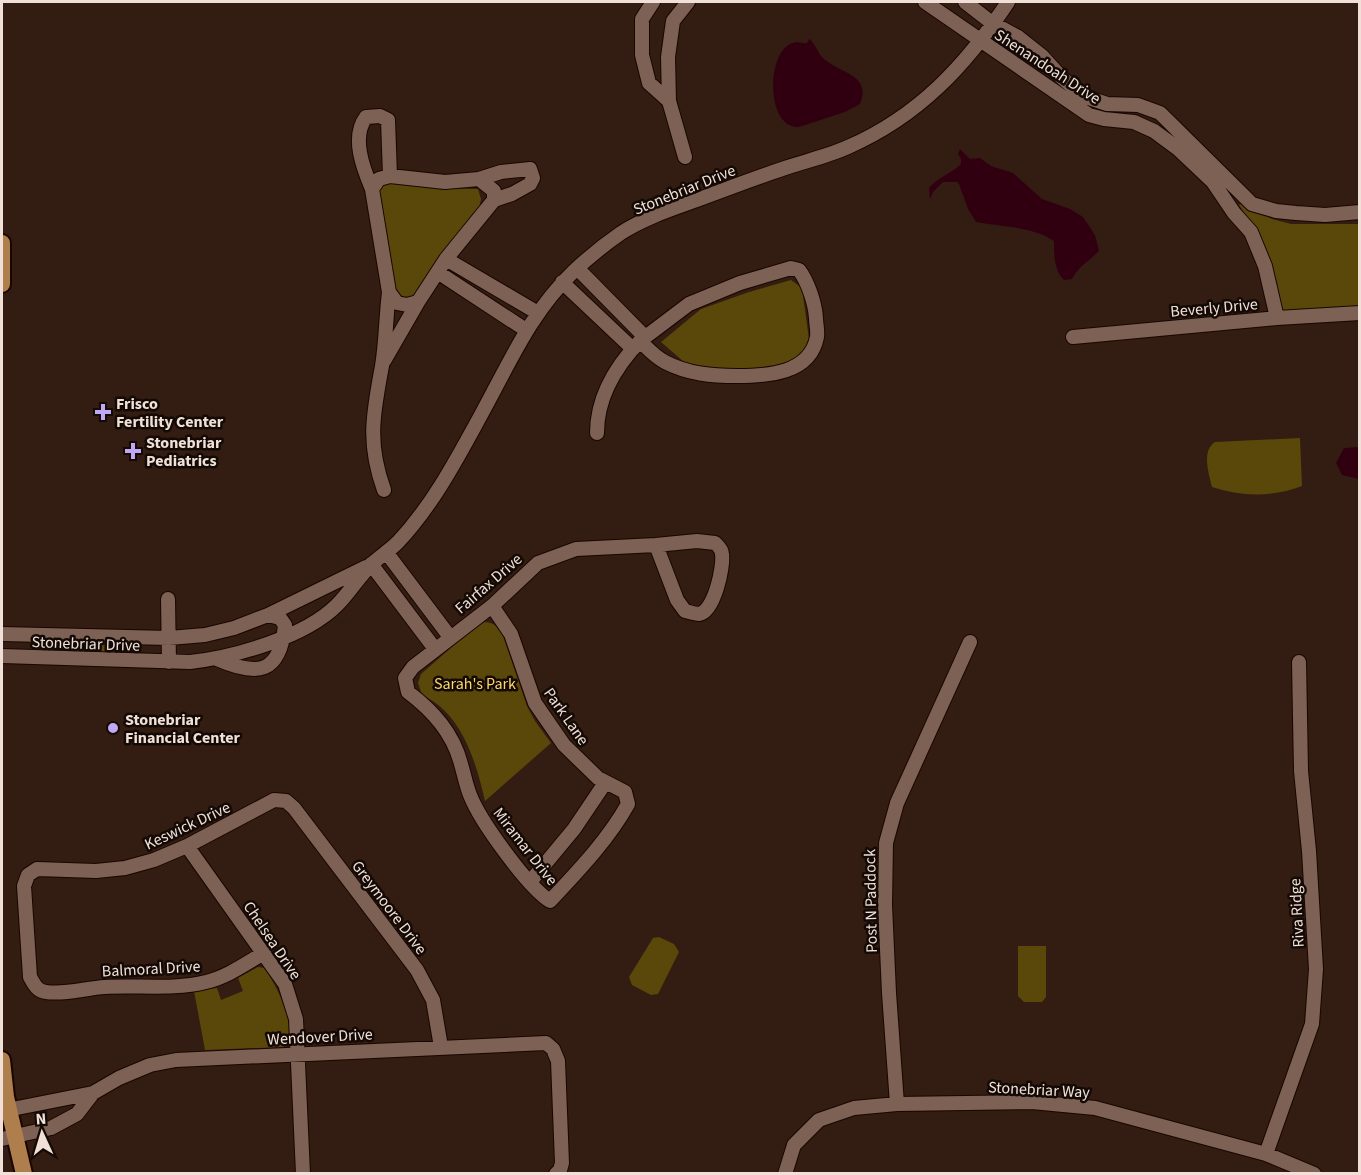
<svg xmlns="http://www.w3.org/2000/svg" width="1361" height="1175" font-family="'Source Sans 3',sans-serif">
  <rect width="100%" height="100%" fill="#331c11"/>
  <path fill="#5a470a" d="M 395,183 L 430,188 L 478,189 L 481,199 L 479,208 L 448,245 L 414,296 C 404,299 401,298 393,292 L 376,195 L 385,184 Z
    M 1243,203 L 1272,219 L 1291,224 L 1359,224 L 1359,311 L 1287,314 L 1279,308 L 1273,275 L 1264,244 L 1239,205 Z
    M 791,280 L 802,288 L 809,339 L 802,355 L 791,365 L 739,371 L 706,368 L 683,361 L 661,342 L 701,309 L 749,292 Z
    M 1300,438 L 1302,486 C 1273,497 1242,497 1212,487 C 1209,474 1201,451 1215,442 Z
    M 485,622 C 495,623 498,627 503,636 L 527,706 L 535,721 L 551,743 L 485,801 C 476,762 462,713 422,695 L 418,683 L 421,674 L 477,625 Z
    M 73,640 L 119,642 L 118,655 L 73,653 Z
    M 659,937 L 674,944 L 679,952 L 658,994 L 651,995 L 632,985 L 629,977 L 653,938 Z
    M 1018,946 L 1046,946 L 1046,997 L 1042,1002 L 1024,1002 L 1018,996 Z
    M 258,967 L 265,968 C 276,986 300,1028 284,1047 L 205,1050 L 194,991 L 217,988 L 221,1000 L 243,991 L 238,978 Z"/>
  <path fill="#300011" d="M 809,39 C 816,44 817,52 823,58 C 840,74 872,74 860,104 L 845,112 L 799,127 C 765,129 766,50 793,43 C 797,41 802,44 807,43 Z
    M 960,149 L 970,159 L 980,158 L 991,166 L 1013,173 L 1042,199 L 1070,209 L 1083,217 L 1095,235 L 1099,251 C 1089,261 1078,267 1072,279 L 1064,280 C 1054,270 1054,255 1054,241 C 1032,226 1002,227 976,222 L 968,209 L 959,184 L 957,182 L 943,182 L 933,192 L 930,199 L 929,188 C 938,177 951,174 961,164 L 961,159 L 958,154 Z
    M 1359,447 L 1359,479 L 1342,475 L 1336,463 L 1344,448 Z"/>
  <g fill="none" stroke-linecap="round" stroke-linejoin="round">
    <defs>
      <path id="minor" d="M 653,2 L 642,19 L 642,55 L 649,83 L 669,101
        M 925,2 L 1089,115 L 1104,119 L 1134,122 L 1154,131 L 1177,148 L 1213,182 L 1234,213 L 1251,232 L 1265,266 L 1277,318
        M 965,2 L 992,23 L 1018,37 L 1042,56 L 1061,77 L 1083,96 L 1107,104 L 1138,105 L 1160,113 L 1252,204 L 1276,211 L 1296,213 L 1325,215 L 1360,212
        M 685,157 L 669,101 L 668,57 L 673,21 L 688,2
        M 390,176 L 445,182 L 479,179 L 494,191 L 494,200 L 446,259 L 418,302 L 407,305 L 397,303 L 389,292 L 372,189 L 379,179 Z
        M 479,179 L 501,172 L 530,169 L 533,178 L 530,184 L 512,194 L 494,200
        M 372,189 C 363,168 351,137 366,117 L 380,116 L 388,120 L 390,176
        M 446,259 L 538,313
        M 577,268 L 645,337
        M 791,268 L 799,270 C 808,282 815,303 816,318 C 816,324 818,331 817,337 C 810,374 767,376 737,376 C 712,376 688,374 665,362 C 655,357 648,349 640,341 L 689,304 L 740,283 Z
        M 439,273 L 526,330
        M 562,282 L 633,349
        M 1073,337 L 1277,318 L 1360,313
        M 384,361 L 418,302
        M 597,433 C 597,398 616,366 640,341
        M 384,490 C 367,443 373,414 382,366 C 386,342 386,316 389,292
        M 697,541 L 715,543 C 718,546 722,549 722,554 C 724,567 714,612 699,614 C 695,614 689,612 685,611 L 677,600 L 656,545 Z
        M 386,552 L 450,637
        M 371,564 L 435,649
        M 168,599 L 169,662
        M 492,606 L 511,634 L 535,703 L 564,745 L 598,778 L 625,792 L 628,804 C 608,840 578,871 550,901 C 527,886 480,821 470,795 C 466,785 464,774 461,764 C 453,733 433,711 408,692 L 405,678 L 413,667 L 492,606 L 538,563 L 576,549 L 656,545
        M 2,634 L 169,638 L 205,635 L 234,628 L 268,615 L 366,567
        M 2,656 L 190,662 C 235,657 305,637 337,605 C 350,592 359,576 373,563 C 381,556 390,550 398,542 C 433,505 458,457 482,413 C 510,362 531,312 574,271 C 589,257 605,244 621,233 C 644,218 672,209 697,200 C 726,189 755,178 785,168 C 806,161 828,156 848,147 C 919,116 966,65 1008,2
        M 217,659 C 258,677 280,674 285,625 L 280,618 L 268,615
        M 187,846 L 285,984 L 296,1019 L 303,1174
        M 530,882 L 574,829 L 605,783
        M 264,953 C 245,964 227,977 206,982 C 174,990 138,985 105,987 C 86,988 65,995 46,992 C 37,991 34,984 30,977 L 24,886 L 28,875 L 37,869 L 96,871 L 125,868 L 154,860 L 187,846 L 274,800 L 286,801 L 294,808 L 417,970 L 433,1000 L 441,1047
        M 897,1104 L 889,993 L 885,905 L 886,843 L 897,803 L 970,642
        M 2,1111 L 93,1093 L 119,1078 L 150,1065 L 176,1060 L 546,1043 L 553,1049 L 558,1061 L 562,1163 L 560,1170 L 556,1174
        M 2,1139 L 51,1128 L 77,1114 L 93,1093
        M 1266,1154 L 1312,1024 L 1316,969 L 1309,851 L 1301,771 L 1299,662
        M 785,1174 L 794,1145 L 819,1120 L 854,1108 L 897,1104 L 1032,1102 L 1095,1108 L 1266,1154 L 1314,1174"/>
      <path id="major" d="M 2,243 L 2,284
        M 2,1060 L 6,1097 L 24,1174"/>
    </defs>
    <use href="#minor" stroke="#1a0600" stroke-width="16"/>
    <use href="#major" stroke="#1a0600" stroke-width="20"/>
    <use href="#minor" stroke="#7c6154" stroke-width="14"/>
    <use href="#major" stroke="#ae7e4d" stroke-width="16"/>
  </g>
  <g fill="#c0a8f4" stroke="#140a05" stroke-width="2">
    <path d="M100 403h6v6h6v6h-6v6h-6v-6h-6v-6h6z"/>
    <path d="M130 442h6v6h6v6h-6v6h-6v-6h-6v-6h6z"/>
    <circle cx="113" cy="728" r="6"/>
  </g>
  <g text-anchor="middle" stroke-width="5" stroke-linejoin="round" paint-order="stroke">
    <g font-size="16" fill="#f0e0d8" stroke="#140a05">
      <text transform="translate(1048 66) rotate(33)" y="6">Shenandoah Drive</text>
      <text transform="translate(684 189) rotate(-22)" y="6">Stonebriar Drive</text>
      <text transform="translate(1214 307) rotate(-5)" y="6">Beverly Drive</text>
      <text transform="translate(488 583) rotate(-41)" y="6">Fairfax Drive</text>
      <text transform="translate(86 643) rotate(2)" y="6">Stonebriar Drive</text>
      <text transform="translate(567 716) rotate(55)" y="6">Park Lane</text>
      <text transform="translate(187 825) rotate(-25)" y="6">Keswick Drive</text>
      <text transform="translate(526 846) rotate(52)" y="6">Miramar Drive</text>
      <text transform="translate(870 901) rotate(-91)" y="6">Post N Paddock</text>
      <text transform="translate(390 907) rotate(53)" y="6">Greymoore Drive</text>
      <text transform="translate(1296 913) rotate(-93)" y="6">Riva Ridge</text>
      <text transform="translate(273 940) rotate(56)" y="6">Chelsea Drive</text>
      <text transform="translate(151 968) rotate(-3)" y="6">Balmoral Drive</text>
      <text transform="translate(320 1036) rotate(-3)" y="6">Wendover Drive</text>
      <text transform="translate(1039 1089) rotate(3)" y="6">Stonebriar Way</text>
    </g>
    <g font-size="16" font-weight="bold" fill="#f0e0d8" stroke="#140a05" text-anchor="start">
      <text x="116" y="409">Frisco<tspan x="116" dy="18">Fertility Center</tspan></text>
      <text x="146" y="448">Stonebriar<tspan x="146" dy="18">Pediatrics</tspan></text>
      <text x="125" y="725">Stonebriar<tspan x="125" dy="18">Financial Center</tspan></text>
    </g>
    <g font-size="16" fill="#fed76a" stroke="#140a05">
      <text x="475" y="689">Sarah's Park</text>
    </g>
  </g>
  <rect width="1361" height="1175" fill="none" stroke="#f0e0d8" stroke-width="6"/>
  <g transform="translate(42 1133) rotate(356)" stroke="#140a05" stroke-width="4.5" paint-order="stroke">
  <path d="M0-4.5L10 22L0 15L-10 22Z" fill="#f0e0d8"/>
  <text y="-9" font-size="16" font-weight="bold" text-anchor="middle" fill="#f0e0d8">N</text>
  </g>
</svg>
